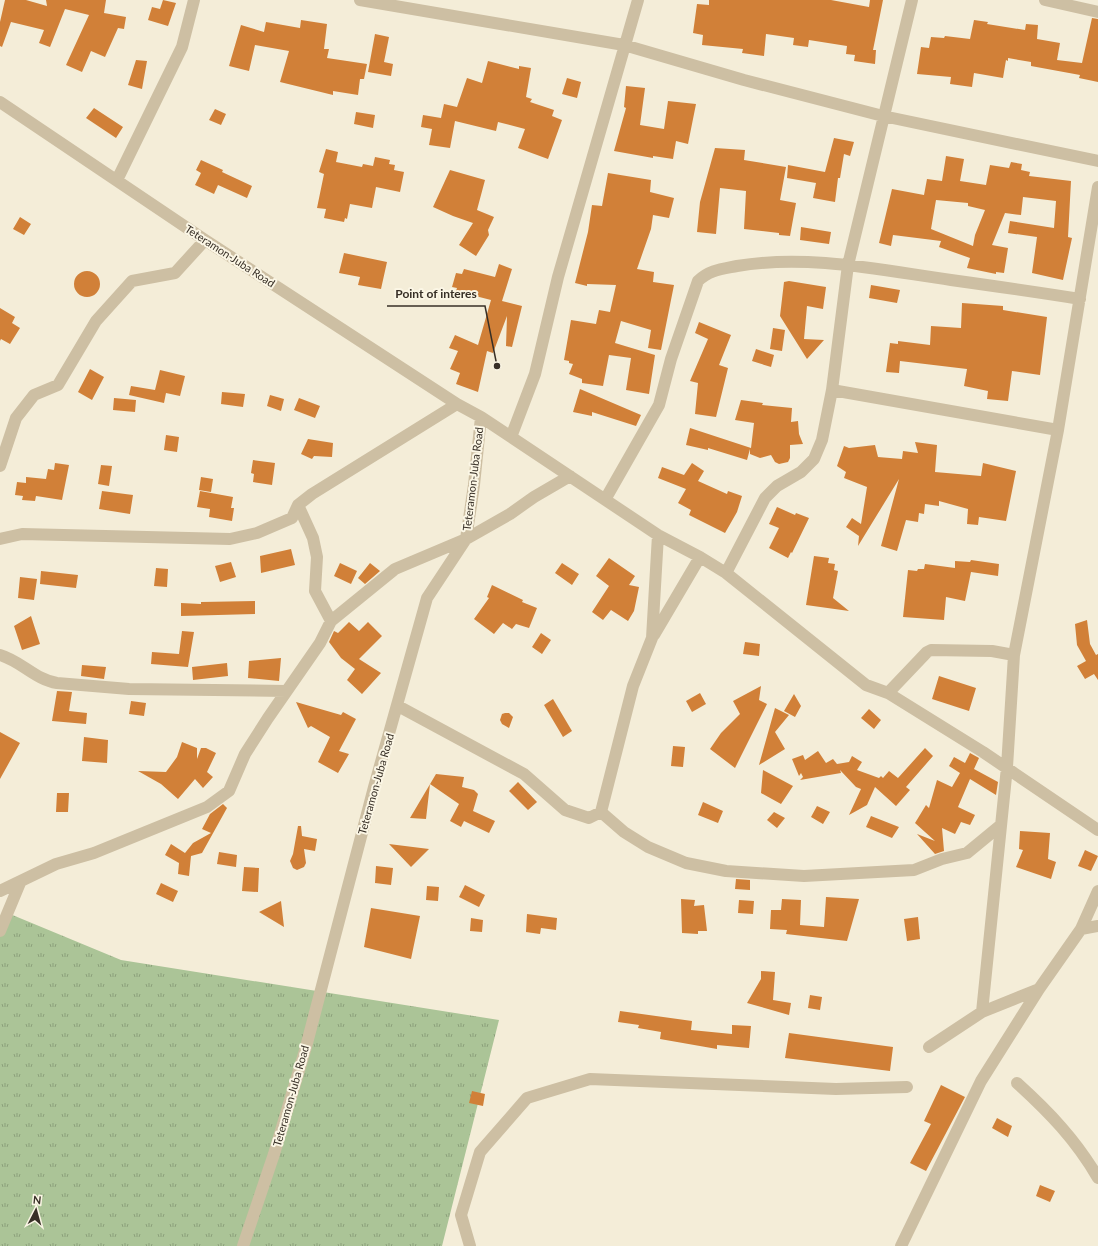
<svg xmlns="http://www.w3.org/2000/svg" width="1098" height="1246" font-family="Lato,sans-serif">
  <defs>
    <pattern id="grass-tufts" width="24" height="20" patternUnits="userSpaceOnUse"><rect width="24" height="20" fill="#abc497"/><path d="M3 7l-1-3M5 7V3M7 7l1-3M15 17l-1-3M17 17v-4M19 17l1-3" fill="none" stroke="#8ca07b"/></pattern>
  </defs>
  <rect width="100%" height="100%" fill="#f4edd8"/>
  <path fill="url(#grass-tufts)" d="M 10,914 L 121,960 L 499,1020 L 442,1246 L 0,1246 L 0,918 Z"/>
  <path fill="#d18038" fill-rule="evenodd" d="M 5,0 L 26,0 L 47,6 L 46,0 L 106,0 L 104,13 L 126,17 L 124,29 L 118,28 L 105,57 L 91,51 L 82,72 L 66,65 L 89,15 L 65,9 L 50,47 L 39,43 L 44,30 L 11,22 L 2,47 L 0,46 L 0,22 Z
    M 163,0 L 176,3 L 168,26 L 148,20 L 152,7 L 160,9 Z
    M 709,0 L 831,0 L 869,7 L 870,0 L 883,0 L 873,50 L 876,50 L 875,64 L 854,61 L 855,55 L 846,54 L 847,46 L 809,40 L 808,47 L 793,45 L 794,38 L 766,34 L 764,56 L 742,53 L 743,49 L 702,45 L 703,35 L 693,33 L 697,4 L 709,5 Z
    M 1092,18 L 1098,19 L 1098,82 L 1079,78 L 1080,75 L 1031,66 L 1031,62 L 1008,58 L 1008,61 L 1006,60 L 1003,78 L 974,73 L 972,87 L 950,84 L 951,77 L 917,74 L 921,47 L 929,48 L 931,37 L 944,38 L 945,36 L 970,39 L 974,20 L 988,22 L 987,24 L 1025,30 L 1026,24 L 1038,25 L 1037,39 L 1060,43 L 1057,60 L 1082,63 Z
    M 301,20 L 327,24 L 324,49 L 329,49 L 327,58 L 367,64 L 364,79 L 360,79 L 358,95 L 333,91 L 333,95 L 280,82 L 289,51 L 255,45 L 249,71 L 229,66 L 241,25 L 264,32 L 266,22 L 300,28 Z
    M 375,34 L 389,37 L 384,62 L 393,64 L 391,76 L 368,72 Z
    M 136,60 L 147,61 L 142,89 L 128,85 Z
    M 488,61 L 519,69 L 519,66 L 531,68 L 526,97 L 532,99 L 530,102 L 554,110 L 552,116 L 562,120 L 548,159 L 518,148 L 525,129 L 498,122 L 496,131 L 455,121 L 450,148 L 429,145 L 432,129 L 421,127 L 423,115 L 441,118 L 444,104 L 457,107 L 467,78 L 482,83 Z
    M 567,78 L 581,82 L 577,98 L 562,94 Z
    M 626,86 L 645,88 L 640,125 L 664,129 L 668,101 L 696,104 L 688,144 L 676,141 L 673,159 L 653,156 L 653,158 L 614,151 L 626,108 L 624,107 Z
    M 94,108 L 123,127 L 116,138 L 86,118 Z
    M 215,109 L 226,114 L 221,125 L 209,120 Z
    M 356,112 L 375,115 L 373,128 L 354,124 Z
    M 834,138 L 854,142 L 850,156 L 844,154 L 840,178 L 838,178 L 835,202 L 813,198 L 816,183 L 787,178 L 788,165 L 825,172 Z
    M 715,148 L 745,150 L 744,160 L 786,167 L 780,200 L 796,203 L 790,236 L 779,235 L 779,233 L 744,229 L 746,191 L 720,188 L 716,234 L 697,232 L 700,202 Z
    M 326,149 L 338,152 L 336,162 L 362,167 L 363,164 L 373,166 L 375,157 L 390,160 L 389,164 L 395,165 L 394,170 L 404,172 L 400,192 L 376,187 L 372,208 L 350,204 L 347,219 L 345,218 L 344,222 L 324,218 L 326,209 L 317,208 L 324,174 L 319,172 Z
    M 946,156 L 964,159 L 960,181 L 986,185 L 990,165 L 1009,168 L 1011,162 L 1022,164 L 1021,170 L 1030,172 L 1029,176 L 1071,181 L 1068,237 L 1072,238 L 1063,280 L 1032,273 L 1037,237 L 1008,233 L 1010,221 L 1054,228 L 1056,201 L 1023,197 L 1021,215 L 1005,213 L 992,245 L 1008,248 L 1004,273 L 996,272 L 996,274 L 967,268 L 970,258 L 939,247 L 941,241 L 893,235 L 891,246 L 879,243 L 892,189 L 924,195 L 927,179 L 942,181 ZM 936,200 L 968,203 L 968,206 L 985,210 L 975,235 L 973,246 L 931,229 Z
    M 201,160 L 223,170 L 222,172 L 252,186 L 247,198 L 218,185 L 214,194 L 195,185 L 201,173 L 196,170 Z
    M 450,170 L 485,180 L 477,210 L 494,217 L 488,230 L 489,235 L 476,256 L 459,245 L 473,223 L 453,216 L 433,207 Z
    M 608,173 L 651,180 L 650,192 L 674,198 L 669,218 L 653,215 L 651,229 L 637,269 L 654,272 L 653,282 L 674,285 L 661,350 L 648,348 L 651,330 L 621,321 L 615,343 L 655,355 L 649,394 L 626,390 L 631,358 L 609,355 L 603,386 L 582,383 L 582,379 L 569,374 L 573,364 L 569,363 L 569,361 L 564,360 L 571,320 L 596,324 L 599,310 L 610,312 L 616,285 L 587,284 L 587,286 L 575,283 L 588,232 L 592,205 L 602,206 Z
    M 20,217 L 31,224 L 24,235 L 13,229 Z
    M 801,227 L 831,232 L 829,244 L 800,240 Z
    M 344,253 L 387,262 L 381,289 L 358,285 L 360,277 L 339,273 Z
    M 499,264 L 512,269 L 502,301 L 522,306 L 512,347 L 506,346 L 507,316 L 493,353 L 487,351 L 478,392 L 456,384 L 460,373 L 450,369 L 458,351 L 449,348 L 455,335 L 478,345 L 491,300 L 456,291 L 457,288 L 452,287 L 456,273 L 462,274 L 464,269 L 495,277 Z
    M74 284a13 13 0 1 1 26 0a13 13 0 1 1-26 0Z
    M 789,281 L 826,287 L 823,309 L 807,306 L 804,339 L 824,340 L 807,359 L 780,316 L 784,282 Z
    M 871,285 L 900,290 L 897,303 L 869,298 Z
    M 962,303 L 1003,306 L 1003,310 L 1047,317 L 1040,375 L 1012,371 L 1008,401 L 987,399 L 988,391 L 964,386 L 967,369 L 900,361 L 899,373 L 886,372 L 890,343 L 898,344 L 898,341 L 930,345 L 931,326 L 961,328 Z
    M 0,308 L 15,317 L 12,323 L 20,328 L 10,344 L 1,339 L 0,341 Z
    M 699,322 L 731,335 L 719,365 L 728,368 L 716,417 L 695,414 L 698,383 L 690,381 L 708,339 L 695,333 Z
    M 773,328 L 785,330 L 782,351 L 770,349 Z
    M 756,349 L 774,355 L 771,367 L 752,361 Z
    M 90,369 L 104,377 L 92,400 L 78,392 Z
    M 160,370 L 185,376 L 180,396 L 166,393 L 164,403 L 129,395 L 131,386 L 155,390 Z
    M 580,389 L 641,415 L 636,426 L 592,412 L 592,416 L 573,412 Z
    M 222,392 L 245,394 L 243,407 L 221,404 Z
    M 270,395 L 284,399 L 281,411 L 267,406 Z
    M 114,398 L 136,400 L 135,412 L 113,410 Z
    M 299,398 L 320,406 L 315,418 L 294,410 Z
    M 741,400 L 763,403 L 762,405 L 792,408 L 791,422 L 798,421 L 799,434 L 803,444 L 790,445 L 790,458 L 788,462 L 779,464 L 775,462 L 771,455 L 760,458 L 750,454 L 750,449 L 747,460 L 708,448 L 708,450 L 686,445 L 690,428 L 751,448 L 754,423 L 735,420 Z
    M 166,435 L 179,437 L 177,452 L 164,450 Z
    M 308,439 L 333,443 L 332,457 L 314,456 L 312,459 L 301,454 Z
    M 915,442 L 937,445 L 935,472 L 981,476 L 983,463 L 1016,471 L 1006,521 L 979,517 L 978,525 L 967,524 L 968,509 L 939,501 L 939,506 L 925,504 L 924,514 L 919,513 L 918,522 L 906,520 L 897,551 L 881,546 L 899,479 L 858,546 L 859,536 L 846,527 L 852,518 L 861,524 L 867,487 L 844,478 L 846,472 L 837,466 L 844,446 L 849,448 L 875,445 L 878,457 L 902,459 L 903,451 L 918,453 Z
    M 253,460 L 275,463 L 272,485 L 253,482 L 254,474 L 251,473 Z
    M 55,463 L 69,465 L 62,500 L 36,496 L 35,501 L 22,500 L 23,496 L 15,495 L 17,482 L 26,483 L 26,477 L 46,479 L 48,469 L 54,470 Z
    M 692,463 L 704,471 L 698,481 L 727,494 L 728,491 L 742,496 L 737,512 L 725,533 L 689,515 L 691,510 L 678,503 L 686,489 L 658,478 L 662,467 L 684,475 Z
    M 101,465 L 112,466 L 109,486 L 98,484 Z
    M 201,477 L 213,479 L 211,492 L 199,490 Z
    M 102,491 L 133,495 L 130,514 L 99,509 Z
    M 200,491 L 233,497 L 231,508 L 234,508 L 232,521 L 209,517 L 210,509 L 197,507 Z
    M 777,507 L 795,515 L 796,513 L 809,518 L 792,553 L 791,552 L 788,558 L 769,548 L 779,528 L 769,524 Z
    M 291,549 L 295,565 L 261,573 L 260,556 Z
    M 814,556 L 829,558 L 828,563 L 835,564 L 834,570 L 838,571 L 833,598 L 849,611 L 806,605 Z
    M 609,558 L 635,576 L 629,585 L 639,587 L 634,611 L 628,621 L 611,610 L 603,620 L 592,612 L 609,586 L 596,576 Z
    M 971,560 L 999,564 L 998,576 L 971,572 L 965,601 L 946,597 L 944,620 L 903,617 L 908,570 L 917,571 L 918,569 L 924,569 L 925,564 L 955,568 L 955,561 L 970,562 Z
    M 231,562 L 236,577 L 220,582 L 215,566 Z
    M 340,563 L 357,571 L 351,584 L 334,576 Z
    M 370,563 L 380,571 L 365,584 L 358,578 Z
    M 562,563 L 579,574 L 572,585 L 555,573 Z
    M 156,568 L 168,569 L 167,587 L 154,586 Z
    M 41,571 L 78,575 L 76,588 L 40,584 Z
    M 20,577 L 37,579 L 34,600 L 18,598 Z
    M 492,585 L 523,600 L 522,602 L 537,608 L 529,628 L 516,624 L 512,629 L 503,623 L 494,634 L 474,619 L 489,598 L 487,597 Z
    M 255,601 L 255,614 L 181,616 L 181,603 L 201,604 L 201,602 Z
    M 31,616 L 40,644 L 22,650 L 14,626 Z
    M 1087,620 L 1090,644 L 1096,655 L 1098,654 L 1098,680 L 1094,674 L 1085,679 L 1077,666 L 1086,661 L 1077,645 L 1075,624 Z
    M 349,622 L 359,631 L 368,622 L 382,636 L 359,659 L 381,673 L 362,694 L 347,680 L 355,669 L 341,658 L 329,642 L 334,631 L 338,633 Z
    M 182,631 L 194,632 L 188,667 L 151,664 L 152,652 L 179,654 Z
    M 541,633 L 551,640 L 542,654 L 532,647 Z
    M 745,642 L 760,644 L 759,656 L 743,654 Z
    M 281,658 L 279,681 L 248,678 L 249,661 Z
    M 227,663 L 228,676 L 193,680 L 192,667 Z
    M 82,665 L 106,667 L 104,679 L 81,676 Z
    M 939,676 L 976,688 L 969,711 L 932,699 Z
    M 761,686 L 759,700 L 767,704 L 735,768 L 710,749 L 721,733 L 740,714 L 733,701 Z
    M 57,691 L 72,692 L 69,711 L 87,713 L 86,724 L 52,721 Z
    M 700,693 L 706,704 L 692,712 L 686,701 Z
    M 794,694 L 801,706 L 795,717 L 784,711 Z
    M 553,699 L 572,731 L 563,737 L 544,705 Z
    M 131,701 L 146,703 L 144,716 L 129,714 Z
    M 296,702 L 341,715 L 343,712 L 356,719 L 339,751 L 349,754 L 338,773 L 318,762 L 330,737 L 311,726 L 308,728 Z
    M 775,708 L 789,715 L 775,732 L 785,749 L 759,765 Z
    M 869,709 L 881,720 L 874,729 L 861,718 Z
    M 505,713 L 509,713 L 513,717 L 509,728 L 502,724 L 500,720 L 502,714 Z
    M 0,732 L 20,743 L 0,779 Z
    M 84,737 L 108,740 L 107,763 L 82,761 Z
    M 182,742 L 197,748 L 197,759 L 201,748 L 206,748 L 216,753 L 207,772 L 213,777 L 203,788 L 195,779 L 178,799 L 161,784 L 138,771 L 166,772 L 177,757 Z
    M 673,746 L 685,747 L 683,767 L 671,766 Z
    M 925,748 L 933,756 L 906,787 L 910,790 L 896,806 L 875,787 L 867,805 L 849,815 L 861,789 L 856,787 L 840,770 L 841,773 L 800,780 L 803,777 L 801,773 L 799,776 L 792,759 L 803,755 L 805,760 L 818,751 L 826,763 L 833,759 L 837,764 L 849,762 L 852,756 L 862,762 L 857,770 L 879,778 L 881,776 L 883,778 L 889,771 L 898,778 Z
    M 970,753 L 979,758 L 974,769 L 998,782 L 996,795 L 970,779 L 958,807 L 975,815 L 970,825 L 961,822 L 955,834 L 942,828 L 944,851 L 935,854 L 917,834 L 935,841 L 915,823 L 926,805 L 929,808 L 937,780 L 952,787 L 960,773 L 949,766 L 954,757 L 965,763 Z
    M 763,770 L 793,786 L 781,804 L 761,793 Z
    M 436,774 L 464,777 L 462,787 L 474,790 L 478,794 L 473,811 L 495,821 L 489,833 L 464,821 L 461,827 L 450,821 L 459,804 L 430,784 L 426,819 L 410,818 Z
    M 518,782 L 537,802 L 528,810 L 509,791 Z
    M 57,793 L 69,793 L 68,812 L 56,812 Z
    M 703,802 L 723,811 L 718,823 L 698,815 Z
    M 223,804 L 227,808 L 202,853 L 191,856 L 189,876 L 178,874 L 179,863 L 165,855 L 171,844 L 185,853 L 193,843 L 211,833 L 202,829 L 210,814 Z
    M 817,806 L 830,812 L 823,824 L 811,817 Z
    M 774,812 L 785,818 L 777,828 L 767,820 Z
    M 871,816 L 899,827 L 892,838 L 866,827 Z
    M 298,826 L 301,826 L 302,836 L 317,839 L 315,851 L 304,849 L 306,863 L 304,867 L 297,870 L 293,868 L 290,861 L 293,854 Z
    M 1020,831 L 1050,833 L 1048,859 L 1056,862 L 1051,879 L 1016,867 L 1023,850 L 1019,849 Z
    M 389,844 L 429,849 L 411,867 Z
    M 1085,850 L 1098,856 L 1091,871 L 1078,866 Z
    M 219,852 L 237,855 L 236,867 L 217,864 Z
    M 376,866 L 393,868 L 391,885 L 375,883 Z
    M 244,867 L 259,868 L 258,892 L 242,891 Z
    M 736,879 L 750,880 L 750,890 L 735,889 Z
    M 161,883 L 178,891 L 173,902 L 156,894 Z
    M 465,885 L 485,895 L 479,907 L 459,897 Z
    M 427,886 L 439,887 L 438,901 L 426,900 Z
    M 826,897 L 859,899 L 847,941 L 786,934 L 787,930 L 770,929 L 771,910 L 781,910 L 782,899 L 801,900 L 800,925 L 824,927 Z
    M 681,899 L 695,900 L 694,906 L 704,905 L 707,931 L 698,931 L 698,934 L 682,933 Z
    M 739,900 L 754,901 L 753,914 L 738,913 Z
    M 281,901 L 284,927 L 259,912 Z
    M 371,908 L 420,916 L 411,959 L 364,947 Z
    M 527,914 L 557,918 L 556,930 L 541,928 L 540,934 L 526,932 Z
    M 918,917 L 920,939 L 907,941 L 904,919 Z
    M 471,918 L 483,920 L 482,932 L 470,931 Z
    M 761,971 L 775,972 L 773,1000 L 791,1003 L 789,1015 L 747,1003 L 761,979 Z
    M 810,995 L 822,997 L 820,1010 L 808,1008 Z
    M 620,1011 L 692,1021 L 691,1030 L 732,1034 L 732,1025 L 751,1026 L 749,1048 L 717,1045 L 717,1049 L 660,1039 L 661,1032 L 638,1028 L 639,1025 L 618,1022 Z
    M 789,1033 L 893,1047 L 890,1071 L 785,1058 Z
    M 941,1085 L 965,1097 L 926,1171 L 910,1163 L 931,1124 L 924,1121 Z
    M 472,1091 L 485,1094 L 483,1106 L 469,1103 Z
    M 997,1118 L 1012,1126 L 1008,1137 L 992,1128 Z
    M 1040,1185 L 1055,1191 L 1050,1202 L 1036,1196 Z"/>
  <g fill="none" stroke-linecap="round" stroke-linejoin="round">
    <path stroke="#cdbfa3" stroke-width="12" d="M 360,0 L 624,45 L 744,80 L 883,116 L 1098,161
      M 1045,0 L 1098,12
      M 0,102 L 205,240 L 457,404 L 481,417 L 474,485 L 466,539 L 427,598 L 374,787 L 306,1047 L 274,1154 L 243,1246
      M 117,180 L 182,47 L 194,0
      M 832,390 L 1058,430
      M 481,417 L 658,535 L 700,557 L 726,573 L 866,685 L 888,693 L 983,752 L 1098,830
      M 511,437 L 535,374 L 558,277 L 638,0
      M 0,466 L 16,418 L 34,395 L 58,385 L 96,321 L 132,281 L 175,273 L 205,240
      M 606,498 L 659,405 L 671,359 L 698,281 C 709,270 722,269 737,266 C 808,254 880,270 951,280 C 994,286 1037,292 1080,299
      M 298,505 L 313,538 L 317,557 L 315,591 L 331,621
      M 0,539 L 22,534 L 230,539 L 257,533 L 292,518 L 298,505 L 312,494 L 457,404
      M 726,573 L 765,498 L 777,486 L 801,472 L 814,459 L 822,440 L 832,390 L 848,265 L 912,0
      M 654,635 L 700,557
      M 0,655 C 21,661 36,680 57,683 L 129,689 L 286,691
      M 888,693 L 927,652 L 931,650 L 992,651 L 1014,655
      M 398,706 L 524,774 L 565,810 L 589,818 L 601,812 L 633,686 L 652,638 L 658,535
      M 601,812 L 624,832 L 648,847 L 686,863 L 726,871 L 804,876 L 914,870 L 942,859 L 967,853 L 1001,825
      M 0,891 L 56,864 L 94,853 L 207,807 L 229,791 L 245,754 L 268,718 L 320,643 L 331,621 L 395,569 L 466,539 L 510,514 L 534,497 L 570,476
      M 1081,929 L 1098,926
      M 0,931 L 20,883
      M 982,1012 L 1007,767 L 1014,655 L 1058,430 L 1098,187
      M 929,1047 L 982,1012 L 1039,989 L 1081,929 L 1098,891
      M 1017,1083 C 1049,1112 1076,1140 1098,1178
      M 470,1246 L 461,1215 L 480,1152 L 527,1098 L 590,1079 L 836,1089 L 907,1087
      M 901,1246 L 981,1081 L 1039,989"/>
  </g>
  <g text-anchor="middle" stroke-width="4" stroke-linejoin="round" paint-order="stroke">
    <g font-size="11" fill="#372f26" stroke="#fbf6e5">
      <text transform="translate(230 256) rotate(33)" y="4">Teteramon-Juba Road</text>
      <text transform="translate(473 479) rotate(-83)" y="4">Teteramon-Juba Road</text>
      <text transform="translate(376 784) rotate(-74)" y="4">Teteramon-Juba Road</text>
      <text transform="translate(291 1096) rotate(-74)" y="4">Teteramon-Juba Road</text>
    </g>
  </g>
  <path fill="none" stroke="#372f26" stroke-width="1.5" d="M497 366L485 306H387"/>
  <circle fill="#372f26" stroke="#fbf6e5" stroke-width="1.5" cx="497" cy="366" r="4"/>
  <g font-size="12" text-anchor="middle" font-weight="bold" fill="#372f26" stroke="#fbf6e5" stroke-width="4" stroke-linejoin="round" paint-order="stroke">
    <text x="436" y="298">Point of interes</text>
  </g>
  <g transform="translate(36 1210) rotate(6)" stroke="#fbf6e5" stroke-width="3" paint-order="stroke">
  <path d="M0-3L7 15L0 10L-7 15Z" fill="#372f26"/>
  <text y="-6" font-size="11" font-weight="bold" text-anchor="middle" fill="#372f26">N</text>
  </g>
</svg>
